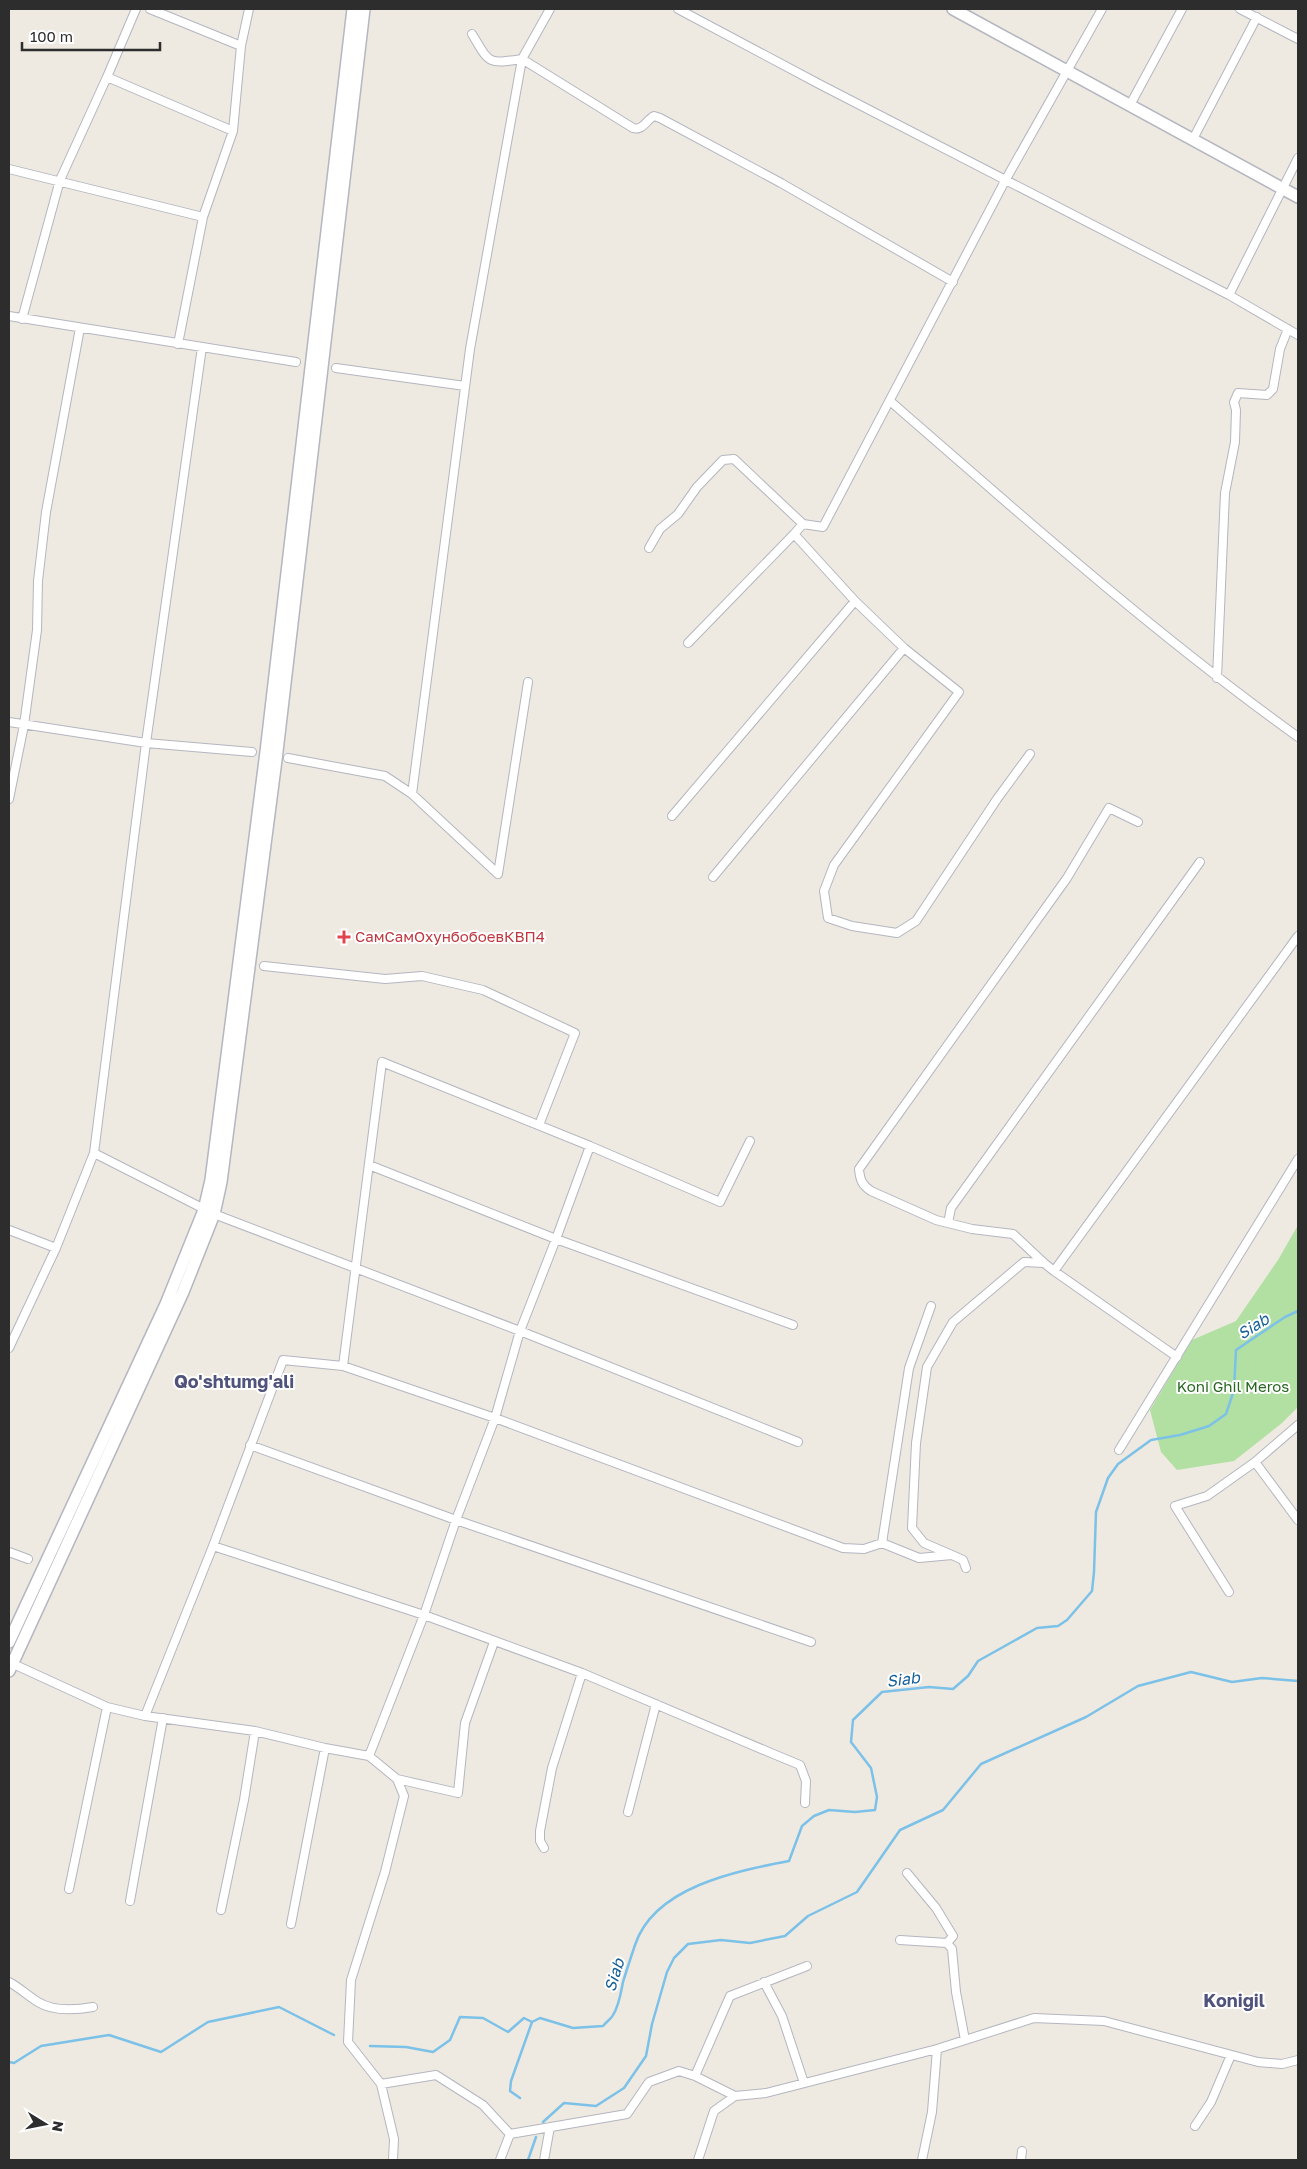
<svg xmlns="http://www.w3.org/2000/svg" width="1307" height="2169" font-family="'Golos Text',sans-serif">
  <rect width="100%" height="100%" fill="#eeeae1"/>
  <path fill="#b1e0a2" d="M 1298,1225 L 1298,1407 L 1282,1423 L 1234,1461 L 1177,1470 L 1161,1452 L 1150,1410 L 1192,1340 L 1236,1321 L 1278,1260 Z"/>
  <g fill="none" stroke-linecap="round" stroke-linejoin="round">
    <path stroke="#7cc1e8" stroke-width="2.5" d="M 370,2046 L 406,2047 L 433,2052 L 450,2040 L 460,2017 L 483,2018 L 508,2032 L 524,2018 L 532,2022
      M 9,2062 L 14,2063 L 41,2046 L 109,2035 L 161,2052 L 208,2022 L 279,2007 L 334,2035
      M 520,2098 L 510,2091 L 511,2081 L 532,2022 L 540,2018 L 573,2028 L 603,2026 C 606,2022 611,2019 613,2015 C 619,2006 621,1992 623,1982 C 627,1969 631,1957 635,1945 C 654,1887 736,1871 789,1861 L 802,1826 L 814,1816 L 829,1810 L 855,1812 L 875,1810 L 877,1797 L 871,1768 L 851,1742 L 853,1720 L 882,1692 L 929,1687 L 953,1689 L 968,1676 L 978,1661 L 1037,1628 L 1058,1626 L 1067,1620 L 1092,1591 L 1094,1572 L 1096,1512 L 1108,1478 L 1118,1464 L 1151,1440 L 1180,1435 L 1209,1426 L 1226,1414 L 1234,1390 L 1236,1350 L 1285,1317 L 1298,1311
      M 543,2122 L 564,2103 L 596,2106 L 624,2088 L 646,2056 L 652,2024 L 667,1972 L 674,1958 L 688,1944 L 721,1940 L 750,1943 L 785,1936 L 808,1916 L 857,1892 L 900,1830 L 943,1810 L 981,1764 L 1086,1717 L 1138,1686 L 1191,1672 L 1232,1682 L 1262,1678 L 1298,1681
      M 528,2160 L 536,2137"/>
    <defs>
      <path id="minor" d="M 150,9 L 241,46
        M 550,9 L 522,59 L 633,128 C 643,131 646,120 654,116 L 660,118 L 781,183 L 953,282
        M 678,9 L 821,85 L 1229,295 L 1298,335
        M 1240,9 L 1298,39
        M 107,77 L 233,131
        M 1130,105 L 1182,9
        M 1193,139 L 1257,17
        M 9,169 L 203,217
        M 1229,295 L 1298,158
        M 9,316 L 296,362
        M 22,319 L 60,180 L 107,77 L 136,9
        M 178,344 L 203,217 L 233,131 L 241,46 L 249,9
        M 336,368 L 465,386
        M 890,401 C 1023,517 1155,634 1298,737
        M 803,524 L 823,527 L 1006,179 L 1102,9
        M 649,548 L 660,529 L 678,514 L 697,487 L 723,460 L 734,459 L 803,524 L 794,534
        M 688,643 L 794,534 L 855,601
        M 1217,678 L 1225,493 L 1235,442 L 1236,410 L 1234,402 L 1238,393 L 1267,395 L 1273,389 L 1280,349 L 1288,329
        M 9,722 L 146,743 L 252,752
        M 288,758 L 385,776 L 412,794 L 498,874 L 528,682
        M 412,794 L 470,349 L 522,59 C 487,64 490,64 472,34
        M 9,799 L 24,725 L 37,630 L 38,581 L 46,512 L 80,328
        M 672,816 L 855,601 L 904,648
        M 713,877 L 904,648 L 959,692 L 834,865 L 824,891 L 828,918 L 852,926 L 897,933 L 916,921 L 997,799 L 1030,754
        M 264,966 L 385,979 L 422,976 L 483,990 L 575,1033 L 539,1125
        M 750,1141 L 720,1202 L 590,1146 L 382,1062 L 343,1366 L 495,1418 L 843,1548 L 864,1549 L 882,1543 L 919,1558 L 952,1555 L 924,1543 L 912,1528 L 916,1443 L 927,1367 L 953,1322 L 1024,1262 L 1044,1263 L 1054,1271 L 1298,936
        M 94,1153 L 214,1214 L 520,1331 L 798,1442
        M 369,1165 L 556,1239 L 793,1325
        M 948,1223 L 951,1208 L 1200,862
        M 9,1230 L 56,1248
        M 1044,1263 L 1013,1234 L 972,1229 L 936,1220 L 871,1191 C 862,1185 860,1180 859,1169 L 1067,878 L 1109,808 L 1138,822
        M 1054,1271 L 1177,1357
        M 9,1348 L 56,1248 L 94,1153 L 146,743 L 202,347
        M 1298,1425 L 1255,1462 L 1298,1520
        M 250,1445 L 456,1520 L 811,1642
        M 1119,1450 L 1298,1159
        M 882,1543 L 909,1368 L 931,1306
        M 213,1546 L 424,1615 L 582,1673 L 771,1753 L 800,1765 L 806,1781 L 805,1803
        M 9,1552 L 28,1559
        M 952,1555 L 963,1560 L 966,1568
        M 1229,1592 L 1175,1506 L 1207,1496 L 1255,1462
        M 9,1662 L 107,1707 L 145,1716 L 255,1731 L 325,1748 L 369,1756 L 397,1779 L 404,1796 L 385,1872 L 351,1980 L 348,2042 L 381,2084 L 436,2075 L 483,2105 L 510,2134
        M 145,1716 L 213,1546 L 283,1360 L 343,1366
        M 369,1756 L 424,1615 L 456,1520 L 495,1418 L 520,1331 L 556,1239 L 590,1146
        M 397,1779 L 458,1793 L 465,1723 L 494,1642
        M 628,1812 L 656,1704
        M 544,1848 L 540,1841 L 540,1831 L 552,1768 L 582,1673
        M 907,1873 L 936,1908 L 953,1936 L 947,1943
        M 69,1889 L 107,1707
        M 130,1901 L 163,1718
        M 221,1910 L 244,1800 L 255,1731
        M 291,1924 L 325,1748
        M 900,1940 L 947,1943 L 952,1949 L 956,1992 L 965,2040
        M 9,1982 C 20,1988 28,1996 38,2002 C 54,2012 76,2010 93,2007
        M 764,1982 L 782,2016 L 804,2083
        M 695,2076 L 730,1996 L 807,1966
        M 381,2084 L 394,2139 L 393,2160
        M 1195,2126 L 1211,2102 L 1231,2055
        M 510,2134 L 627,2114 L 649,2082 L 679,2071 L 695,2076 L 735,2096 L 766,2093 L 937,2049 L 1034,2018 L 1104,2021 L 1258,2062 L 1282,2064 L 1298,2060
        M 500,2160 L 510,2134
        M 544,2160 L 550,2127
        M 698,2160 L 714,2111 L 735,2096
        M 922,2160 L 932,2112 L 937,2049
        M 1021,2160 L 1022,2151"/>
      <path id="secondary" d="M 953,9 L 1298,197
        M 9,1642 L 166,1304 L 204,1210 L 211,1180 L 266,752 L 353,9
        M 9,1671 L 183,1292 L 214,1214 L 221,1182 L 276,760 L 364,9"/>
    </defs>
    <use href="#minor" stroke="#b4b6c0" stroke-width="10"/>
    <use href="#secondary" stroke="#b4b6c0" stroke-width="14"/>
    <use href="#minor" stroke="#fff" stroke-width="8"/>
    <use href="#secondary" stroke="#fff" stroke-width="11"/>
  </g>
  <path fill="#e0444e" stroke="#fff" stroke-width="2" d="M341.5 929.5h5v5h5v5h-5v5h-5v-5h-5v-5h5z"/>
  <g text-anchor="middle" stroke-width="4" stroke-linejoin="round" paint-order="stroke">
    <g font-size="15" fill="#be3a42" stroke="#fff" text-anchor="start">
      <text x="355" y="942">СамСамОхунбобоевКВП4</text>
    </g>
    <g font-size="15" fill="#286820" stroke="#fff">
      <text x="1233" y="1392">Koni Ghil Meros</text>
    </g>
    <g font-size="16" font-style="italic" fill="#166099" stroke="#fff">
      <text transform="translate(1253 1326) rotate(-32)" y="6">Siab</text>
      <text transform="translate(903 1679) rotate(-7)" y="6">Siab</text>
      <text transform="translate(614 1975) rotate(-73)" y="6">Siab</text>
    </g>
    <g font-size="18" font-weight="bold" fill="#50547c" stroke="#fff">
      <text x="234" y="1388">Qo'shtumg'ali</text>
      <text x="1234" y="2007">Konigil</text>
    </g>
  </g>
  <rect width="1307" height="2169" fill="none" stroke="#2d2d2d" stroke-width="20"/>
  <g transform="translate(45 2124) rotate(100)" stroke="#ffffff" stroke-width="4" paint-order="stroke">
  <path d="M0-4L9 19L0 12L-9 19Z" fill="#2d2d2d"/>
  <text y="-8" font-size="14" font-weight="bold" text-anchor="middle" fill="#2d2d2d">N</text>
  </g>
  <path d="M22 42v8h138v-8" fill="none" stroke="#2d2d2d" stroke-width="2.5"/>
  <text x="30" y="42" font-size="15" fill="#2d2d2d" stroke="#ffffff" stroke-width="4" paint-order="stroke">100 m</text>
</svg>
